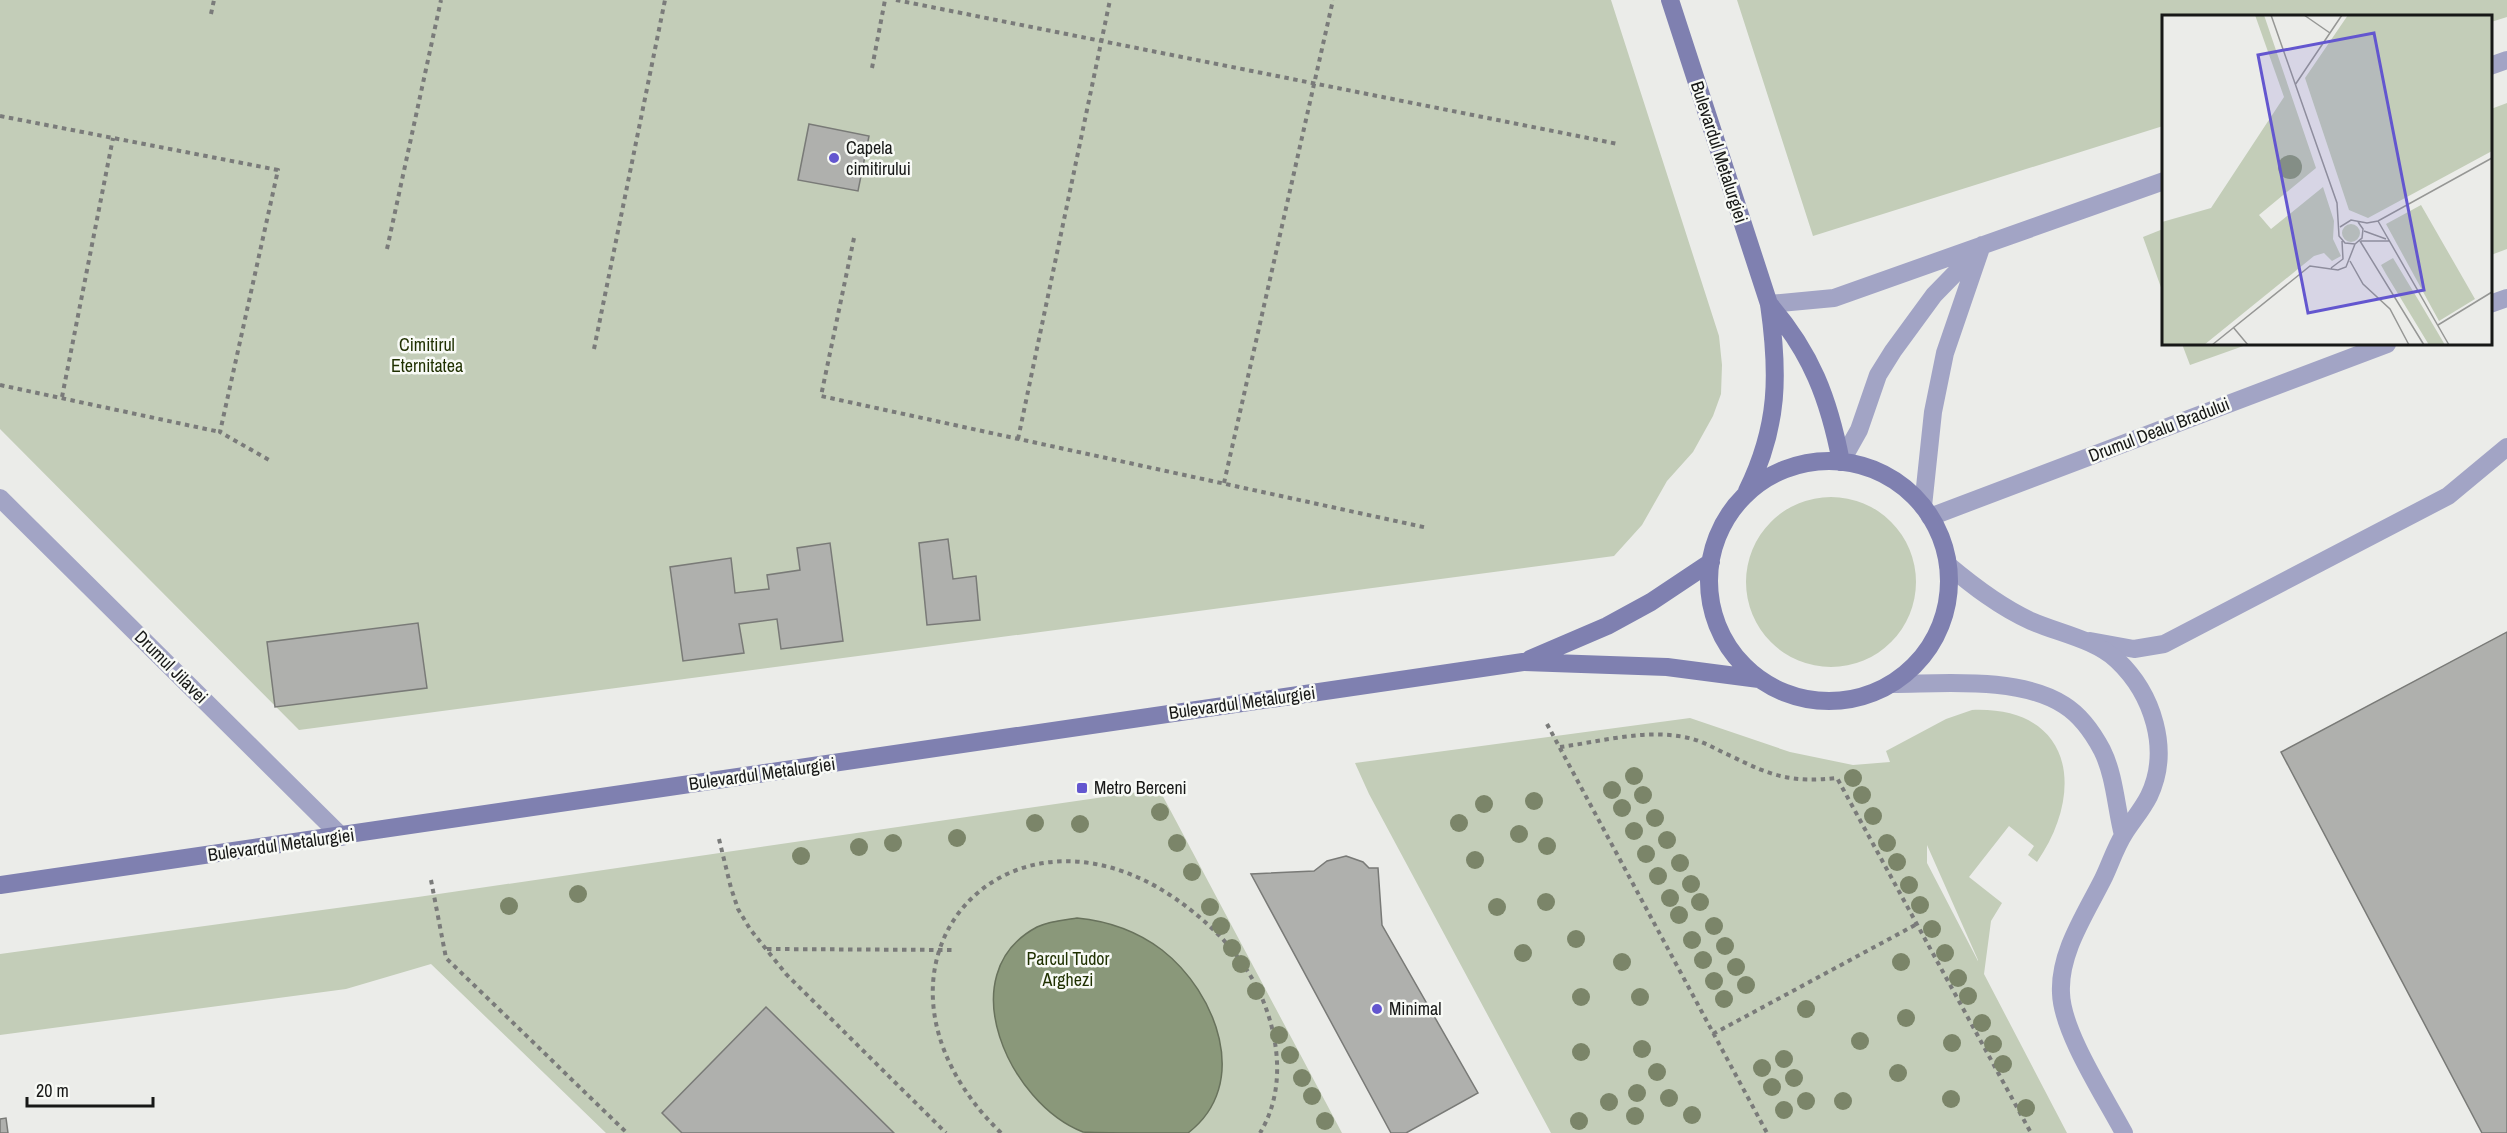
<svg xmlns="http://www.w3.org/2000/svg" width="2507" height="1133" font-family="'Archivo Narrow',sans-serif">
  <rect width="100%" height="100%" fill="#ebece9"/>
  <path fill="#c3cdb8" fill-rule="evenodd" d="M 0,0 L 1611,0 L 1719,336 L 1722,365 L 1721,394 L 1713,416 L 1693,452 L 1667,481 L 1642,525 L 1614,556 L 299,730 L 0,429 Z
    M 1737,0 L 2507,0 L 2507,17 L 2491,22 L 2490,16 L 2164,16 L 2163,126 L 1813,236 Z
    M 2507,103 L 2507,249 L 2491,255 L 2491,109 Z
    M 2163,229 L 2164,229 L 2163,293 L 2143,237 Z
    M 2182,344 L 2249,344 L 2190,365 Z
    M1746 582a85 85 0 1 1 170 0a85 85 0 1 1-170 0Z
    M 1972,710 C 2073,706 2086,791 2037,862 L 2028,855 L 2034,846 L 2009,826 L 1969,877 L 2002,903 L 1991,921 L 1984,974 L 2067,1133 L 1551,1133 L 1369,794 L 1355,763 L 1690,718 L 1790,752 L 1853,765 L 1890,762 L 1886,751 L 1946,719 ZM 1927,845 L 1978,960 L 1978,961 L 1927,863 Z
    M 1159,789 L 1342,1133 L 606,1133 L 431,964 L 346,989 L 0,1035 L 0,954 L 418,897 Z"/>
  <path fill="#8a987a" stroke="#68725c" stroke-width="1.5" d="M 1077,918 C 1108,921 1137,931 1162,950 C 1216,992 1252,1084 1188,1133 C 1168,1133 1097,1133 1083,1132 C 1010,1104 949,974 1037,927 C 1049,921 1063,920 1077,918 Z"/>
  <path fill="#afb0ad" stroke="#797a77" stroke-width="1.5" d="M 809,124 L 869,136 L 858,191 L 798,180 Z
    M 948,539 L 953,579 L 976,576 L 980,620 L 927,625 L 919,543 Z
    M 830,543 L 843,641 L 781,649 L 777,619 L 739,624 L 744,653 L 683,661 L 670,567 L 731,558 L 735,593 L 769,589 L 767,575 L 800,570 L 797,548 Z
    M 418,623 L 427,688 L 275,707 L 267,642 Z
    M 2507,632 L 2507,1133 L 2482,1133 L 2281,752 Z
    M 1346,856 L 1363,862 L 1369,868 L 1378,868 L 1382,925 L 1478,1093 L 1406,1133 L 1391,1133 L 1251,874 L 1314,871 L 1327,861 Z
    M 766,1007 L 894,1133 L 682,1133 L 662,1113 Z
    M 6,1118 L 8,1133 L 0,1133 L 0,1119 Z"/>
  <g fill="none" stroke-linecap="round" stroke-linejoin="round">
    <path stroke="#7a7b7a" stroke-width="4" stroke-dasharray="4.5 4.5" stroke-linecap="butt" d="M 896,0 L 1618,144
      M 211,14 L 214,0
      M 872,68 L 885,0
      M 0,116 L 278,170 L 220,432 L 269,460
      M 854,238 L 821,396 L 1428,528
      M 387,249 L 441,0
      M 594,349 L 665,0
      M 0,385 L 220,432
      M 62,397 L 113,138
      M 1018,439 L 1110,0
      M 1224,483 L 1333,0
      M 1547,724 L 1767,1133
      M 1560,747 C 1599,742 1644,729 1684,737 C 1702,740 1715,749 1731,756 C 1771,776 1792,783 1837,778 L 2031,1133
      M 719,839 L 731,888 L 738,909 L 750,929 L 786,974 L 946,1133
      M 431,880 L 446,958 L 627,1133
      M 767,949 L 952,950
      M 1713,1034 L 1917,924
      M 1001,1133 C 830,965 1013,767 1192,911 C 1222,935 1246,962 1262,998 C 1280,1041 1285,1092 1260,1133"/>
    <path stroke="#a2a4c5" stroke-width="18" d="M 2090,641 L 2134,649 L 2164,644 L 2448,496 L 2507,447"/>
    <path stroke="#a2a4c5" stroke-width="18" d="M 2490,66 L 2507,60
      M 1769,304 L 1834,298 L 2164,181
      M 2490,304 L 2507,298
      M 1841,462 L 1859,430 L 1878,375 L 1893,351 L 1934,295 L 1977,251
      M 0,498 L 342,837
      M 1923,506 L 1933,412 L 1945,353 L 1982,245
      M 1930,517 L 2387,344
      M 1948,565 C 1973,586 2000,607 2031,621 C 2058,633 2094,639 2117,660 C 2153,694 2171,750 2149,796 C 2142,810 2132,821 2124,834 C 2115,848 2110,865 2103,879 C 2085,915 2059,953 2061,993 C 2062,1032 2105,1097 2124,1133
      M 1892,684 C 1943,684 2019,676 2064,705 C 2080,715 2093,733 2102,750 C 2115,776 2116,808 2123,835"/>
    <path stroke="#7f80b0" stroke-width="18" d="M 1670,0 L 1769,304 C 1779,374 1779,426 1747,491
      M 1769,304 C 1811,352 1829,399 1841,462
      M1709 581a120 120 0 1 1 240 0a120 120 0 1 1-240 0Z
      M 1530,659 L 1607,626 L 1651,602 L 1711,562
      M 0,885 L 1523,662 L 1667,667 L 1759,679"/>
  </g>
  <g fill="#7b8569">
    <circle cx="1634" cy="776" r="9"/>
    <circle cx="1853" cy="778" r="9"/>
    <circle cx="1612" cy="790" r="9"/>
    <circle cx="1643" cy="795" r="9"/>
    <circle cx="1862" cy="795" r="9"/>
    <circle cx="1534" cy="801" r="9"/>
    <circle cx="1484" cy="804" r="9"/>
    <circle cx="1622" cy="808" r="9"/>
    <circle cx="1160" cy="812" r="9"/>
    <circle cx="1873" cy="816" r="9"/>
    <circle cx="1655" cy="818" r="9"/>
    <circle cx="1035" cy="823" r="9"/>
    <circle cx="1459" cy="823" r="9"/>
    <circle cx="1080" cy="824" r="9"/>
    <circle cx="1634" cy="831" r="9"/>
    <circle cx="1519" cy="834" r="9"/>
    <circle cx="957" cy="838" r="9"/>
    <circle cx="1667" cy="840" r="9"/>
    <circle cx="893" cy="843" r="9"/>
    <circle cx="1177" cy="843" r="9"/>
    <circle cx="1887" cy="843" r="9"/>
    <circle cx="1547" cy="846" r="9"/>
    <circle cx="859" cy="847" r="9"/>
    <circle cx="1646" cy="854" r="9"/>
    <circle cx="801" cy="856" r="9"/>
    <circle cx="1475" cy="860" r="9"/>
    <circle cx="1897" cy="862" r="9"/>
    <circle cx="1680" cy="863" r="9"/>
    <circle cx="1192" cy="872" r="9"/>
    <circle cx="1658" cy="876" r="9"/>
    <circle cx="1691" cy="884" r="9"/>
    <circle cx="1909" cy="885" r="9"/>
    <circle cx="578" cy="894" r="9"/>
    <circle cx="1670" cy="898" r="9"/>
    <circle cx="1546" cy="902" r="9"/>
    <circle cx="1700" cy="902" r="9"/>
    <circle cx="1920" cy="905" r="9"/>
    <circle cx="509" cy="906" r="9"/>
    <circle cx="1210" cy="907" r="9"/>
    <circle cx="1497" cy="907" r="9"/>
    <circle cx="1679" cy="915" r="9"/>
    <circle cx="1221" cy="926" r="9"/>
    <circle cx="1714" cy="926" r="9"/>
    <circle cx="1932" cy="929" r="9"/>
    <circle cx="1576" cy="939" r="9"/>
    <circle cx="1692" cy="940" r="9"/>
    <circle cx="1725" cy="946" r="9"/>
    <circle cx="1232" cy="948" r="9"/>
    <circle cx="1523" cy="953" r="9"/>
    <circle cx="1945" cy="953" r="9"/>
    <circle cx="1703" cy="960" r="9"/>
    <circle cx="1622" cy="962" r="9"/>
    <circle cx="1901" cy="962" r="9"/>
    <circle cx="1241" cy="964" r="9"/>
    <circle cx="1736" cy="967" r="9"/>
    <circle cx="1958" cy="978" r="9"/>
    <circle cx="1714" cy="981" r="9"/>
    <circle cx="1746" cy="985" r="9"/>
    <circle cx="1256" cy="991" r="9"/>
    <circle cx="1968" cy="996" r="9"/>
    <circle cx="1581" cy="997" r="9"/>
    <circle cx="1640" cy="997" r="9"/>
    <circle cx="1724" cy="999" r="9"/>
    <circle cx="1806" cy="1009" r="9"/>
    <circle cx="1906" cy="1018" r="9"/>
    <circle cx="1982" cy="1023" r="9"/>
    <circle cx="1279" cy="1035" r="9"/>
    <circle cx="1860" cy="1041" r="9"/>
    <circle cx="1952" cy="1043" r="9"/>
    <circle cx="1993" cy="1044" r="9"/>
    <circle cx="1642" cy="1049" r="9"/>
    <circle cx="1581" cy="1052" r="9"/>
    <circle cx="1290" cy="1055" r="9"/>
    <circle cx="1784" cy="1059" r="9"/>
    <circle cx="2003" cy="1064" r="9"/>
    <circle cx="1762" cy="1068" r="9"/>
    <circle cx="1657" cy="1072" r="9"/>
    <circle cx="1898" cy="1073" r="9"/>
    <circle cx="1302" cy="1078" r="9"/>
    <circle cx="1794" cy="1078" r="9"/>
    <circle cx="1772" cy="1087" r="9"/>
    <circle cx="1637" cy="1093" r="9"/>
    <circle cx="1312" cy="1096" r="9"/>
    <circle cx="1669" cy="1098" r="9"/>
    <circle cx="1951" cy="1099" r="9"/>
    <circle cx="1806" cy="1101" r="9"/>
    <circle cx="1843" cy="1101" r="9"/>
    <circle cx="1609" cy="1102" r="9"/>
    <circle cx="2026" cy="1108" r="9"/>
    <circle cx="1784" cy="1110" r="9"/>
    <circle cx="1692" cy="1115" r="9"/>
    <circle cx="1635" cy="1116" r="9"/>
    <circle cx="1325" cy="1121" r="9"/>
    <circle cx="1579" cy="1121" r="9"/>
  </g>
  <g fill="#6356cf" stroke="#f8faf6" stroke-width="2">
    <circle cx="834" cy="158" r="6"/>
    <rect x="1076" y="782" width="12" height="12" rx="3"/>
    <circle cx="1377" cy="1009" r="6"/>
  </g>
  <g text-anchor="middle" stroke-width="5" stroke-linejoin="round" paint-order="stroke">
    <g font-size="18" fill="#171817" stroke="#f8faf6" text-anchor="start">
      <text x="846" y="154">Capela<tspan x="846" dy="21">cimitirului</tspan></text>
      <text x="1094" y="794">Metro Berceni</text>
      <text x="1389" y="1015">Minimal</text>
    </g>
    <g font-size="18" fill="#171817" stroke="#f8faf6">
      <text transform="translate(1719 152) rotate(72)" y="6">Bulevardul Metalurgiei</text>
      <text transform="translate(2159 430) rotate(-21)" y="6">Drumul Dealu Bradului</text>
      <text transform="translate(171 667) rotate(45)" y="6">Drumul Jilavei</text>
      <text transform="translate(1242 703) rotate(-8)" y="6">Bulevardul Metalurgiei</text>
      <text transform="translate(762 774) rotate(-8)" y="6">Bulevardul Metalurgiei</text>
      <text transform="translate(281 845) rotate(-8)" y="6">Bulevardul Metalurgiei</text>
    </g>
    <g font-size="18" fill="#1f3000" stroke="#f8faf6">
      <text x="427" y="351">Cimitirul<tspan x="427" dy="21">Eternitatea</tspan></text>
      <text x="1068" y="965">Parcul Tudor<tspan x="1068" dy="21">Arghezi</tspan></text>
    </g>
  </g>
  <g transform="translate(2162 15)">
    <rect width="330" height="330" fill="#ebece9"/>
    <path d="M 93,0 L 102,0 L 154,153 L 97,200 L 109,214 L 161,172 L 172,206 L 171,224 L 179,241 L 170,246 L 162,238 L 152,241 L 42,330 L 0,330 L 0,207 L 49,193 L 122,82 ZM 186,0 L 330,0 L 330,136 L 206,203 L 187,195 L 143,63 ZM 259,190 L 313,284 L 277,306 L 224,209 ZM180 218a9 9 0 1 1 18 0a9 9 0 1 1-18 0ZM 231,243 L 257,286 L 283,330 L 267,330 L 224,259 L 219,250 Z" fill="#c3cdb8"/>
    <path d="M116 152a12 12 0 1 1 24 0a12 12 0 1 1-24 0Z" fill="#8a987a"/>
    <path fill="none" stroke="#969795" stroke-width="1.5" d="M 109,0 L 175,188 L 177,221 L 183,228 L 193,229 L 200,223 L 201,214 L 196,207M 142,0 L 168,18M 133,70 L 180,0M 216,206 L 287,330M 178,212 L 189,205 L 205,208 L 216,206 L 330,143M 202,216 L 224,224M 198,226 L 262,330M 199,226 L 227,226M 188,246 L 201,269 L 228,294 L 247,330M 169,253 L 181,244 L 180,226M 276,310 L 330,277M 71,312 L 86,330M 50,330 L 148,251 L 176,255 L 184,252 L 193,229"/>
    <path fill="#6356cf" fill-opacity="0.15" stroke="#6356cf" stroke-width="3" d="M 212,18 L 262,275 L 146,298 L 96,40 Z"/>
    <rect width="330" height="330" fill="none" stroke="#171817" stroke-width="3"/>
  </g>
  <path d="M27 1097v9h126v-9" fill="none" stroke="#171817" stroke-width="3"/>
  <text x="36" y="1097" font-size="18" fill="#171817" stroke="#f8faf6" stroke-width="4.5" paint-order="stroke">20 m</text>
</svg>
